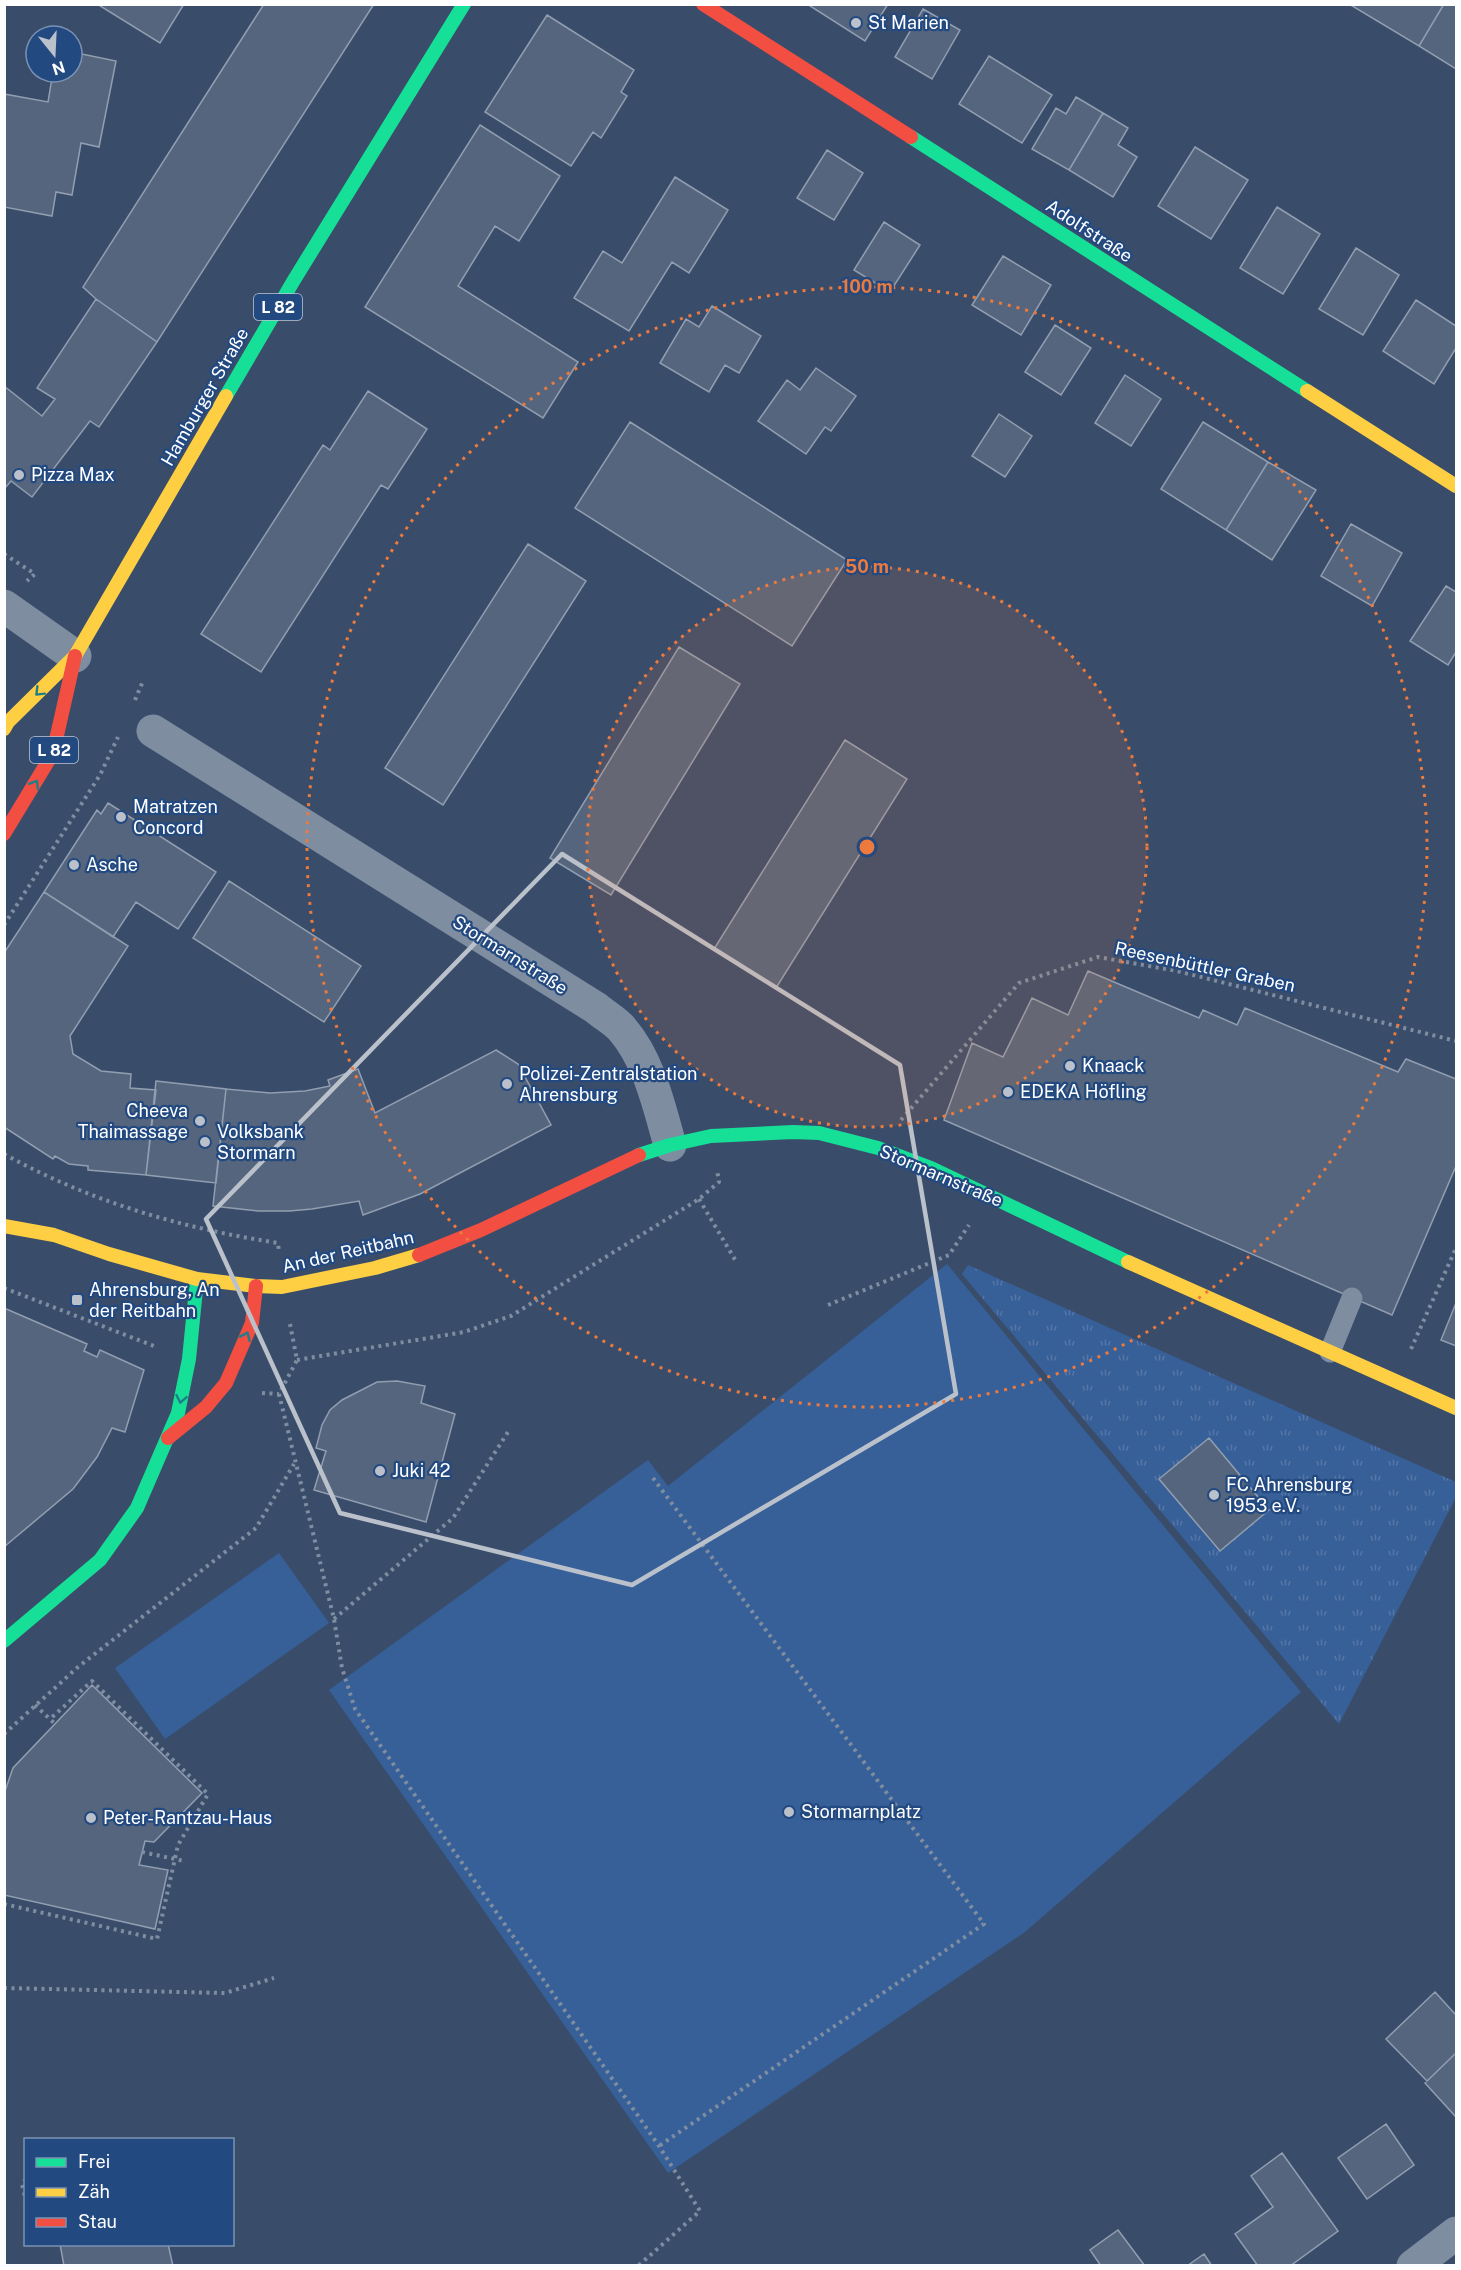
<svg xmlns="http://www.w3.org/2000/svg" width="1461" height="2270" font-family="'Public Sans',sans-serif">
  <defs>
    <pattern id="park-tufts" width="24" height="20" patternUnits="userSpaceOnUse" patternTransform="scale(1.5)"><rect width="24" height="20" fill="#375f98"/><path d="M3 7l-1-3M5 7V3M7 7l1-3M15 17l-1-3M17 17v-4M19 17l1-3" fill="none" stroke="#5577a7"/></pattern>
  </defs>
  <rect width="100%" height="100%" fill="#394d6b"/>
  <path fill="url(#park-tufts)" d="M 968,1265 L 1456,1482 L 1456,1497 L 1339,1724 L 962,1274 Z"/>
  <path fill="#375f98" d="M 947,1264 L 1301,1692 L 1025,1932 L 668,2173 L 329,1690 L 648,1460 L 668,1486 Z
    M 279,1553 L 329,1623 L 165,1739 L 115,1668 Z"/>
  <path fill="#54657d" stroke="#929eb0" stroke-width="1.5" d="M 97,4 L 184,4 L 160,43 Z
    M 264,4 L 374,4 L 157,342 L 96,299 L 83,287 Z
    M 807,4 L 888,4 L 865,41 Z
    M 1349,4 L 1444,4 L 1419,46 Z
    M 1444,4 L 1456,4 L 1456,69 L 1419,46 Z
    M 923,9 L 960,30 L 932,79 L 895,57 Z
    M 547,15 L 634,70 L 621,92 L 627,96 L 601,138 L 593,132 L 571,166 L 485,112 Z
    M 72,52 L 116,61 L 99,147 L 81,143 L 72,195 L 56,192 L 52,216 L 4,207 L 4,94 L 48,102 L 53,72 L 72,72 Z
    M 989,56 L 1052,95 L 1022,143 L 959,104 Z
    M 1076,97 L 1103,113 L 1069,170 L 1032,149 L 1056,108 L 1066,114 Z
    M 1103,113 L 1128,128 L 1118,145 L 1137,157 L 1113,197 L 1069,170 Z
    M 480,125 L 560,176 L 519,241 L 495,226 L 458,286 L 578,362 L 543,418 L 365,307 Z
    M 1195,147 L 1248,180 L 1211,239 L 1158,206 Z
    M 827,150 L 863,173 L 834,220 L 797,198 Z
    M 675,177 L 728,210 L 689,273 L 672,262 L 629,331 L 574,298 L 603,251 L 622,263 Z
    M 1277,207 L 1320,234 L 1283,294 L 1240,268 Z
    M 884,222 L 920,245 L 890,292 L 854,270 Z
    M 1356,248 L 1399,275 L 1363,335 L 1319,309 Z
    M 1003,256 L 1051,285 L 1021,335 L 972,305 Z
    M 96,299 L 157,342 L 99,427 L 90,421 L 32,497 L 11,481 L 5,488 L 4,386 L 42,416 L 55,399 L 37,388 Z
    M 1416,300 L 1456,326 L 1456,348 L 1434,384 L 1383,351 Z
    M 712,306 L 761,336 L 739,373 L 725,365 L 709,392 L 660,363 L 686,319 L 699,327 Z
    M 1055,325 L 1091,348 L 1061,395 L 1025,372 Z
    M 816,368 L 856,396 L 831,431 L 825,427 L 806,454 L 758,421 L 787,380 L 800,390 Z
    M 1125,375 L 1161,399 L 1131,446 L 1095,423 Z
    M 368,391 L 427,429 L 388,489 L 381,485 L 261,672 L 201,634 L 323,445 L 330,450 Z
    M 999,414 L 1032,436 L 1005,477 L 972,456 Z
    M 630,422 L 847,560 L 792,646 L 575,508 Z
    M 1203,422 L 1268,462 L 1226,530 L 1161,489 Z
    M 1268,462 L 1316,490 L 1272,560 L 1226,530 Z
    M 1351,524 L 1402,553 L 1372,606 L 1321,576 Z
    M 528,544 L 586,581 L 443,805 L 385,768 Z
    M 1446,586 L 1456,592 L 1456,652 L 1448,665 L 1410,641 Z
    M 679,647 L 740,684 L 611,895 L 550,858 Z
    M 845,740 L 907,779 L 776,988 L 714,949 Z
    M 108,803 L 216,872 L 178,929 L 136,902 L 113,937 L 44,892 L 97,810 L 101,814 Z
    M 229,881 L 361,966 L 324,1022 L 193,938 Z
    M 44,892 L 128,946 L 70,1036 L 73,1054 L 101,1071 L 131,1074 L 130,1088 L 156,1090 L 146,1175 L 88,1170 L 88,1166 L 69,1164 L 55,1156 L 53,1159 L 4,1127 L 4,953 Z
    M 1088,971 L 1199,1018 L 1203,1010 L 1237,1025 L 1245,1008 L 1398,1072 L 1406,1059 L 1456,1079 L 1456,1166 L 1392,1315 L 944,1120 L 972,1043 L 1003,1057 L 1032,998 L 1068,1015 Z
    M 496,1050 L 518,1064 L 551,1125 L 420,1194 L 363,1215 L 359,1201 L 312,1209 L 289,1211 L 258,1211 L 213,1206 L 226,1089 L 270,1093 L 305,1091 L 330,1086 L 328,1080 L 358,1069 L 375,1113 Z
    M 156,1081 L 226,1089 L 216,1183 L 146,1175 Z
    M 1456,1303 L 1456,1346 L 1441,1340 Z
    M 4,1308 L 87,1344 L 84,1351 L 97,1357 L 100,1350 L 144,1370 L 125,1432 L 112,1428 L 97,1457 L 73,1489 L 4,1547 Z
    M 397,1381 L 425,1386 L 421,1403 L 455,1414 L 426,1522 L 314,1490 L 326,1451 L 316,1448 L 322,1425 L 330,1410 L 342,1400 L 377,1382 Z
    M 1209,1438 L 1269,1510 L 1220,1551 L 1159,1479 Z
    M 92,1685 L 202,1793 L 154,1842 L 145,1841 L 139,1865 L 168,1870 L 155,1929 L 4,1895 L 4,1794 L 13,1768 Z
    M 1435,1992 L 1456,2015 L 1456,2053 L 1427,2081 L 1386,2039 Z
    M 1456,2053 L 1456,2117 L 1425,2083 Z
    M 1386,2124 L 1414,2165 L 1367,2199 L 1338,2158 Z
    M 1282,2153 L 1338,2231 L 1290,2266 L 1258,2266 L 1235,2234 L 1273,2207 L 1251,2176 Z
    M 1118,2230 L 1145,2266 L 1101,2266 L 1090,2250 Z
    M 60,2244 L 168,2244 L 173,2266 L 64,2266 Z
    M 1204,2254 L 1212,2266 L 1187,2266 Z"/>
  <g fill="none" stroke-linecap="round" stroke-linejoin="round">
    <path stroke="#7f8da1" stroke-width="4" stroke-dasharray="3 4.5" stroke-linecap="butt" d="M 4,554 L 35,574 L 27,581
      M 135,700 L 143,681
      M 4,925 L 100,775 L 118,737
      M 901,1120 L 1019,983 L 1098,957 L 1177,971 L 1456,1041
      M 4,1154 C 91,1202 181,1228 278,1243 L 279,1252
      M 699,1199 L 737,1263
      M 4,1288 L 154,1346
      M 828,1305 L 949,1255 L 969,1225
      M 290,1324 L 297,1360 L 279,1394 L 334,1619 L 342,1668 L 355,1709 L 659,2146 L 700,2211 L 638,2266
      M 1411,1349 L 1456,1248
      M 297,1360 L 464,1332 L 511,1316 L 699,1199 L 719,1182 L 717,1170
      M 262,1393 L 279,1394
      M 653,1478 L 984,1924 L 659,2146
      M 334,1619 L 453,1518 L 508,1432
      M 35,1705 L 54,1723
      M 4,1734 L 78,1667 L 256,1528 L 294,1464
      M 142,1852 L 184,1861
      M 4,1904 L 157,1939 L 178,1845 L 208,1794 L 92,1681 L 50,1719
      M 4,1988 L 225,1993 L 274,1978
      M 26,2179 L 22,2184 L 26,2201"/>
    <path stroke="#7f8da1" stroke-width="21" d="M 1330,1352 L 1352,1298"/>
    <path stroke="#7f8da1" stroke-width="33" d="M 4,606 L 75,656
      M 153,731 L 596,1008 C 604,1015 615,1021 622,1029 C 649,1060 659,1106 670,1145
      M 1413,2266 L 1456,2233"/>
    <path stroke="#16e098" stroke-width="14" d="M 911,137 L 1307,391
      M 226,396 L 294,280 L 464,4
      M 639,1155 L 670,1145 L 711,1136 L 793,1132 L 819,1133 L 878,1148 L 931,1168 L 1128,1262
      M 4,1641 L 100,1560 L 137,1508 L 178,1413 L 189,1359 L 197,1279"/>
    <path stroke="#ffcf43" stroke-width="14" d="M 1307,391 L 1456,486
      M 4,729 L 8,722 L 75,656 L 226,396
      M 4,1226 L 54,1235 L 109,1254 L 197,1279 L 256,1286 L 282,1287 L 375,1268 L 419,1255
      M 1128,1262 L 1456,1408"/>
    <path stroke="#f24e42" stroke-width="14" d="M 703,4 L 911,137
      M 4,834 L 53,753 L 75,656
      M 419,1255 L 481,1230 L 639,1155
      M 168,1438 L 206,1407 L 226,1383 L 252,1323 L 256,1286"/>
  </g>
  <defs><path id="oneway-chevron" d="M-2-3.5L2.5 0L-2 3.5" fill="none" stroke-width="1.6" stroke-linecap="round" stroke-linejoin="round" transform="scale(1.5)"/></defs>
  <g stroke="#1e7e89">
    <use href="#oneway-chevron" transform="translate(39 692) rotate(135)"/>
    <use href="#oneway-chevron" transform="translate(35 784) rotate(-59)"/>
    <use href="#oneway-chevron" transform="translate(246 1336) rotate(-66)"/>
    <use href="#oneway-chevron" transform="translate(181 1399) rotate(101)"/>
  </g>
  <path fill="none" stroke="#bac1cb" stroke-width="4.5" stroke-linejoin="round" d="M 562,854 L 900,1065 L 956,1394 L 632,1585 L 340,1513 L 206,1219 Z"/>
  <circle cx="867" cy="847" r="280" fill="#ed7a3d" fill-opacity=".12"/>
  <g fill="none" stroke="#ed7a3d" stroke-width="3" stroke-dasharray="3 6">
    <circle cx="867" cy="847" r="280"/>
    <circle cx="867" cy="847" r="560"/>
  </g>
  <g fill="#bac1cb" stroke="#234981" stroke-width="2">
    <circle cx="856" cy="23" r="6"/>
    <circle cx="19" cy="475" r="6"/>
    <circle cx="121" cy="817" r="6"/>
    <circle cx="74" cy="865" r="6"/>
    <circle cx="1070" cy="1066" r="6"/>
    <circle cx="507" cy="1084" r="6"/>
    <circle cx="1008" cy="1092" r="6"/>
    <circle cx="200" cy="1121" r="6"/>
    <circle cx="205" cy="1142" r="6"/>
    <rect x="71" y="1294" width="12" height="12" rx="3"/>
    <circle cx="380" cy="1471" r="6"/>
    <circle cx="1214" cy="1495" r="6"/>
    <circle cx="789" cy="1812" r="6"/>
    <circle cx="91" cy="1818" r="6"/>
  </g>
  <g text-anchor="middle" stroke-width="4.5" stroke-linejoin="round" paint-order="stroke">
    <g fill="#234981" stroke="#bdc8d9" stroke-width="1.5">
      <rect x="254" y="294" width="48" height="26" rx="4.5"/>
      <rect x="30" y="737" width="48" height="26" rx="4.5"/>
    </g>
    <g font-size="16" font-weight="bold" fill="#fff">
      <text x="278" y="313">L 82</text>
      <text x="54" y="756">L 82</text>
    </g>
    <g font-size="18" fill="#fff" stroke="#234981" text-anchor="start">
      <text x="868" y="29">St Marien</text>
      <text x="31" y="481">Pizza Max</text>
      <text x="133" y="813">Matratzen<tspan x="133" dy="21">Concord</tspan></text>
      <text x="86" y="871">Asche</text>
      <text x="1082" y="1072">Knaack</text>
      <text x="519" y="1080">Polizei-Zentralstation<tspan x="519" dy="21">Ahrensburg</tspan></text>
      <text x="1020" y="1098">EDEKA Höfling</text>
      <text x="188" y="1117" text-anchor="end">Cheeva<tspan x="188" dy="21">Thaimassage</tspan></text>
      <text x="217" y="1138">Volksbank<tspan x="217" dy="21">Stormarn</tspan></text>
      <text x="89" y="1296">Ahrensburg, An<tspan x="89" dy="21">der Reitbahn</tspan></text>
      <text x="392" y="1477">Juki 42</text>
      <text x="1226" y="1491">FC Ahrensburg<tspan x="1226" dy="21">1953 e.V.</tspan></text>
      <text x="801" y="1818">Stormarnplatz</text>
      <text x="103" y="1824">Peter-Rantzau-Haus</text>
    </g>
    <g font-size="18" fill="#fff" stroke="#234981">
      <text transform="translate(1089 231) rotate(33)" y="6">Adolfstraße</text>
      <text transform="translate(205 397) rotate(-60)" y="6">Hamburger Straße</text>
      <text transform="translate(510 955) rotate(32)" y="6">Stormarnstraße</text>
      <text transform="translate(1205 967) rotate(12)" y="6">Reesenbüttler Graben</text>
      <text transform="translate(941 1176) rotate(23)" y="6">Stormarnstraße</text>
      <text transform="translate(348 1252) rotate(-13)" y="6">An der Reitbahn</text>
    </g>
  </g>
  <circle cx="867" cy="847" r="9" fill="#ed7a3d" stroke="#234981" stroke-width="3"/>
  <g font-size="18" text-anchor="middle" font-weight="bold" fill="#ed7a3d" stroke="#234981" stroke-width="4.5" stroke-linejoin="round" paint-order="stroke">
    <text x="867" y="293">100 m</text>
    <text x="867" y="573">50 m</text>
  </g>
  <rect width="1461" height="2270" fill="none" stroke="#ffffff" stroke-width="12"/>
  <rect x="24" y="2138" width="210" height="108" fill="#234981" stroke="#7b92b3" stroke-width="1.5"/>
  <rect x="36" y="2158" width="30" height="9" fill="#16e098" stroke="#7b92b3" stroke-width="1.5"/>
  <text x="78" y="2168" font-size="18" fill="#ffffff">Frei</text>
  <rect x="36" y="2188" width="30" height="9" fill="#ffcf43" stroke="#7b92b3" stroke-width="1.5"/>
  <text x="78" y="2198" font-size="18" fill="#ffffff">Zäh</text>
  <rect x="36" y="2218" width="30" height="9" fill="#f24e42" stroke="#7b92b3" stroke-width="1.5"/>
  <text x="78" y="2228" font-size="18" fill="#ffffff">Stau</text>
  <g transform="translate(54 54) rotate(162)"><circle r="28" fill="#234981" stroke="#7b92b3" stroke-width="1.5"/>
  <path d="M0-4.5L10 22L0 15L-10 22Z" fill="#bac1cb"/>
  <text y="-9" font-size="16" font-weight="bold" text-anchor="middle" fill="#ffffff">N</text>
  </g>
</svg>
